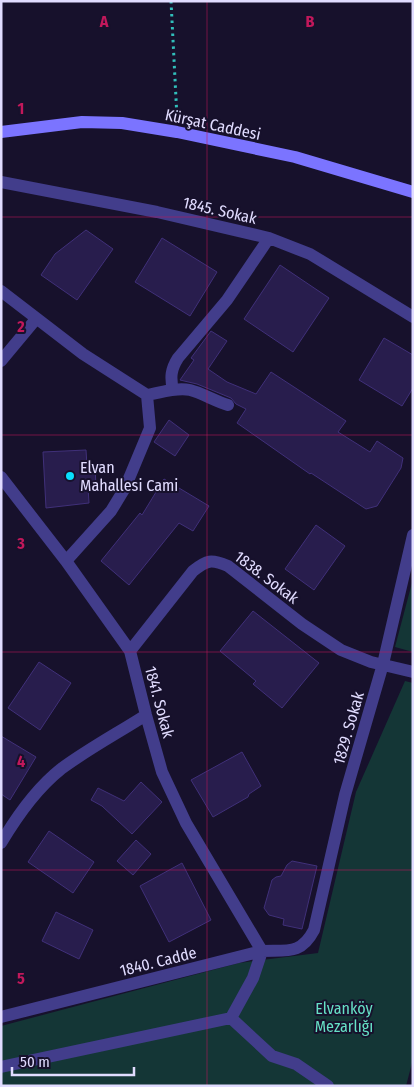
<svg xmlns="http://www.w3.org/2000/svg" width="414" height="1087" font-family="'Fira Sans Condensed',sans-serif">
  <rect width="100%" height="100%" fill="#17112c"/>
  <path fill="#143636" d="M 413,579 L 413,652 L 395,647 Z
    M 405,681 L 413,683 L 413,1059 L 406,1086 L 1,1086 L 1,1026 L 239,963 L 318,953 L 356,792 Z"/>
  <path fill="#281d4d" stroke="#403079" d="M 86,230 L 113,249 L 77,300 L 41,275 L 55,254 Z
    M 162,238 L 217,272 L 190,316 L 135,282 Z
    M 280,265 L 329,298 L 293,352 L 244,319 Z
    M 211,331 L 227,341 L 208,369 L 227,382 L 256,394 L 271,372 L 346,421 L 338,432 L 370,452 L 377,441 L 403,458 L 401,468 L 377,506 L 366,509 L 311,473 L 310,474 L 237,423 L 246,409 L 236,404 L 231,398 L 197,384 L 180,380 L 194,360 L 191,358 Z
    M 384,338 L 413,355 L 413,388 L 402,406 L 359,380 Z
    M 169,420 L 189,435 L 175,456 L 154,442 Z
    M 86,450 L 87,466 L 95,466 L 96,487 L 88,487 L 89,503 L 46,508 L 43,452 Z
    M 164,479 L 209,506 L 193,531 L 179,523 L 129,585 L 101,561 L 140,513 L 142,515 Z
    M 316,525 L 345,546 L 314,590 L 285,569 Z
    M 253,611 L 319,663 L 282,708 L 253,684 L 256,681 L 220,651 Z
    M 39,662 L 71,683 L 40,730 L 8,708 Z
    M 1,736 L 36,757 L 10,800 L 1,794 Z
    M 242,752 L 261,786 L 249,794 L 248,797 L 213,817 L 191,780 Z
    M 141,782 L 162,802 L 132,834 L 102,806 L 91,800 L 98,788 L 124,801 Z
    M 49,831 L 94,862 L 73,893 L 28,862 Z
    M 136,840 L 151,854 L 133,875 L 117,861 Z
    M 292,861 L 317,866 L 302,929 L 283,925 L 284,919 L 269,915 L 264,908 L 272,880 L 276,877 L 281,876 L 287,865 Z
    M 182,863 L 211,920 L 169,942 L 140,886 Z
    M 56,912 L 93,930 L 79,959 L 42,941 Z"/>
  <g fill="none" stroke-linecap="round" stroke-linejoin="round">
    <path stroke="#31beba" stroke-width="3" stroke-dasharray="2.5 4" stroke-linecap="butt" d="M 171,1 L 177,118"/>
    <path stroke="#423d8b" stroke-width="12" d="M 1,182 L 157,212 L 269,238 L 310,254 L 413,317
      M 1,291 L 83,354 L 147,395
      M 1,361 L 36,319
      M 173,390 C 170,377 171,369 178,358 L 227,300 L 269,238
      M 147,395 C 160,393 176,387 190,390 C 202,393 215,401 228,405
      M 1,477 L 66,561 L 130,651 L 146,715 L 162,772 L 186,823 L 262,951 L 253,978 L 231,1018 L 1,1067
      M 66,561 L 111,511 L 125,488 L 150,428 L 147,395
      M 130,651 L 193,571 C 207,560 211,559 228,566 L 302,624 L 341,650 L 371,662 L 413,672
      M 1,843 C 17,816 37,788 61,769 C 88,749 118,733 146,715
      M 1,1017 L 262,951 C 287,950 301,955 314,930 L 345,795 L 383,664 L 413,535
      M 231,1018 L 272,1056 L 296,1064 L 328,1086"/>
    <path stroke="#7b74ff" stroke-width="12" d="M 1,132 L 82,122 L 122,123 L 177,132 L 295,157 L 413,192"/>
  </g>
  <path fill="none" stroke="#c2185b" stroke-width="1" stroke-opacity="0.55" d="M 207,1 L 207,1086M 1,217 L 413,217M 1,435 L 413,435M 1,652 L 413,652M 1,870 L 413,870"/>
  <circle fill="#09dffe" stroke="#17112c" stroke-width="2" cx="70" cy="476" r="5"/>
  <g text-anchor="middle" stroke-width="4" stroke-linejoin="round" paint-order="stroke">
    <g font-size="16" fill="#e1dcff" stroke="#17112c">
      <text transform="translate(213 124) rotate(12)" y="6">Kürşat Caddesi</text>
      <text transform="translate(220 210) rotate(13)" y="6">1845. Sokak</text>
      <text transform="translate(267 577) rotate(37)" y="6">1838. Sokak</text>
      <text transform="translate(160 702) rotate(75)" y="6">1841. Sokak</text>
      <text transform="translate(348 728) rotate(-74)" y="6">1829. Sokak</text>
      <text transform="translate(158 961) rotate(-14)" y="6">1840. Cadde</text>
    </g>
    <g font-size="16" fill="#e1dcff" stroke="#17112c" text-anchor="start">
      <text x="80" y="473">Elvan<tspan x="80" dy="18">Mahallesi Cami</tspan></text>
    </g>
    <g font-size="16" fill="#66e1c6" stroke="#17112c">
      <text x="344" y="1014">Elvanköy<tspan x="344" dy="18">Mezarlığı</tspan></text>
    </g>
  </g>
  <g font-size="16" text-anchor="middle" font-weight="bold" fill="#c2185b" stroke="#17112c" stroke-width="4" stroke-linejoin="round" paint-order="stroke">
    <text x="104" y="27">A</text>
    <text x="310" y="27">B</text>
    <text x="21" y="114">1</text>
    <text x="21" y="332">2</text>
    <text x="21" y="549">3</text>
    <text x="21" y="767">4</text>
    <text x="21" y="984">5</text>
  </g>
  <rect width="414" height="1087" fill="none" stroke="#e1dcff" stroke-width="5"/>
  <path d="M12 1067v8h122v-8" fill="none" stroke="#e1dcff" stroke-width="2.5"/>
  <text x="20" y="1067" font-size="15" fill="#e1dcff" stroke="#17112c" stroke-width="4" paint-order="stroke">50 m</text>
</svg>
